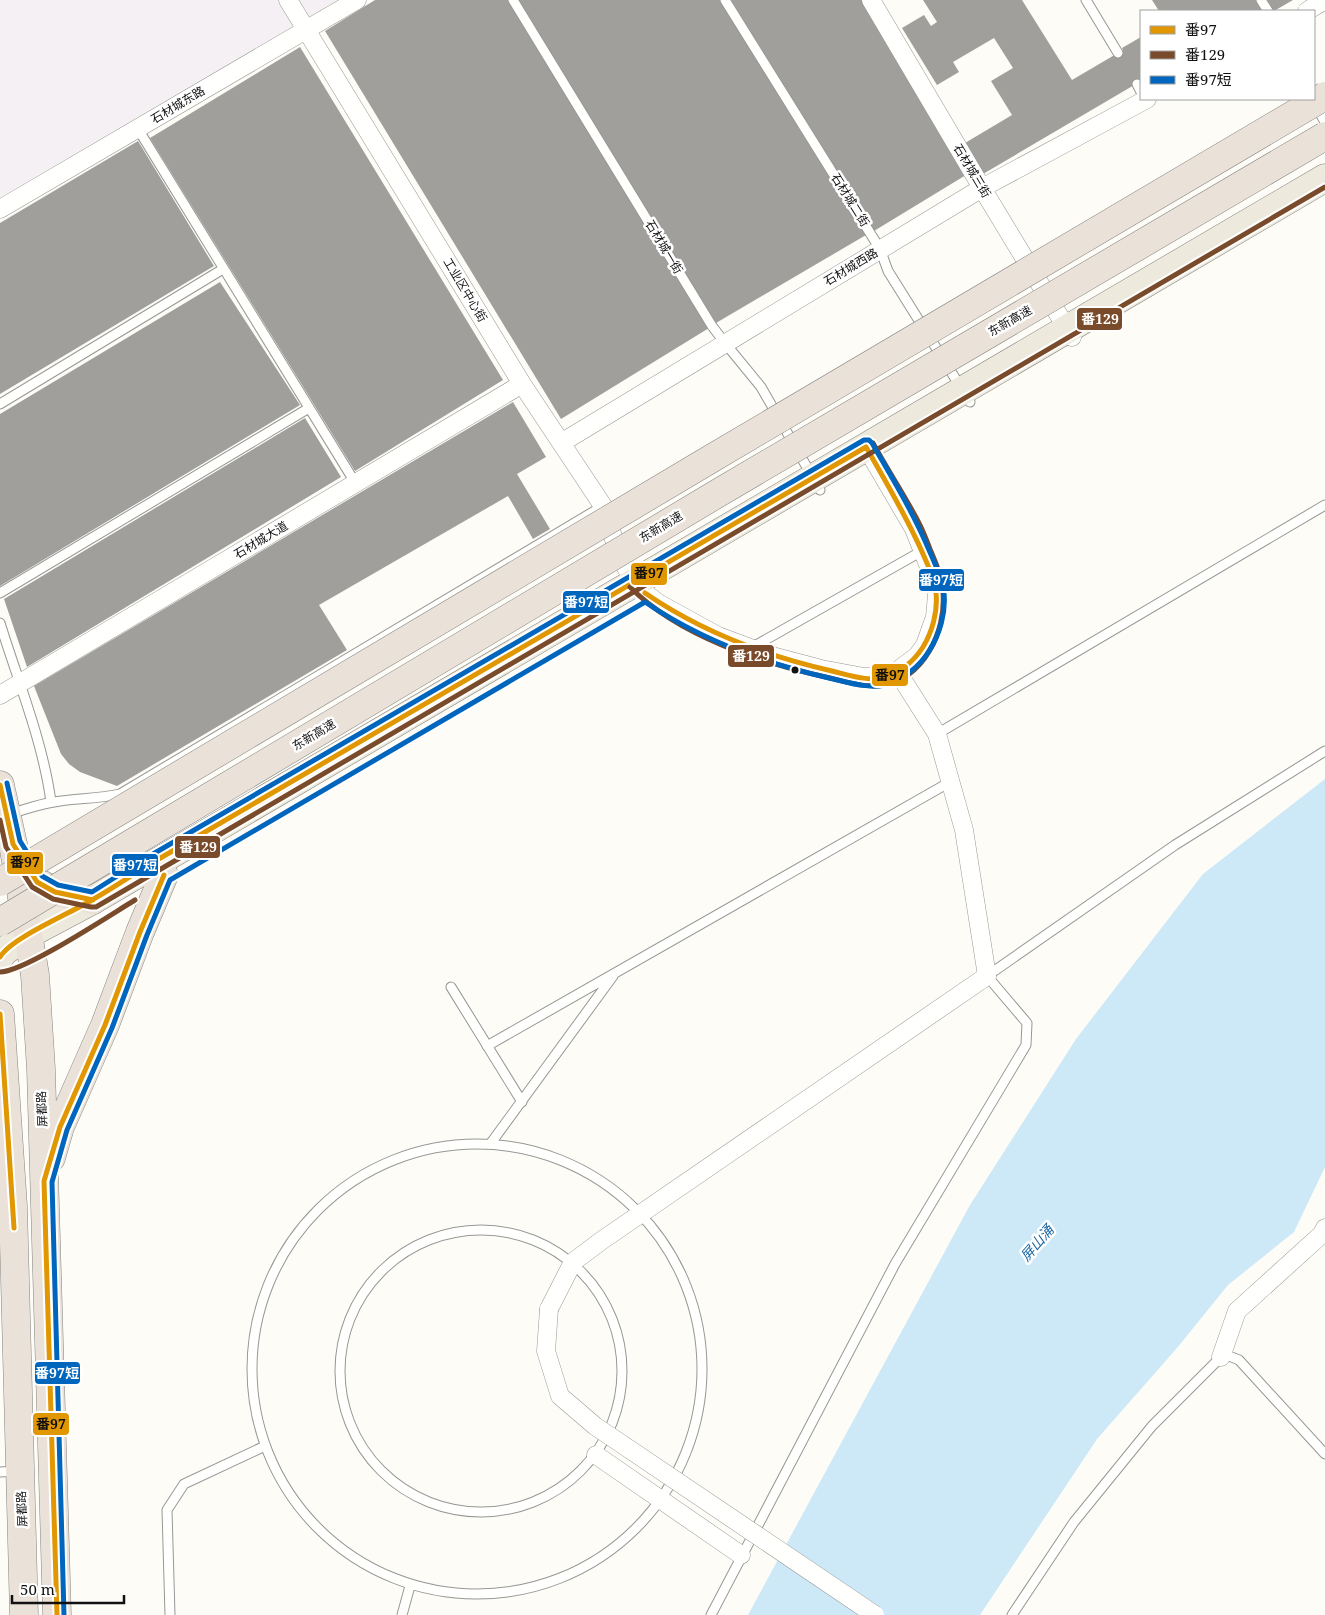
<svg xmlns="http://www.w3.org/2000/svg" width="1325" height="1615" font-family="'Noto Serif','Noto Sans SC',serif">
  <rect width="100%" height="100%" fill="#fdfcf7"/>
  <path fill="#f5f0f3" d="M 0,0 L 338,0 L 0,197 Z"/>
  <path fill="#cde8f7" d="M 1325,779 L 1325,1167 L 1294,1232 L 1228,1285 L 1177,1348 L 1097,1439 L 980,1615 L 748,1615 L 970,1205 L 1076,1039 L 1203,874 Z"/>
  <path fill="#a19f9c" d="M 375,0 L 509,0 L 709,328 L 561,419 L 325,31 Z
    M 517,0 L 720,0 L 866,235 L 716,323 Z
    M 731,0 L 862,0 L 966,175 L 874,231 Z
    M 923,0 L 1022,0 L 1072,80 L 1123,50 L 1122,48 L 1141,37 L 1141,81 L 983,174 L 965,143 L 1012,115 L 991,81 L 1013,68 L 994,38 L 953,62 L 959,72 L 937,85 L 902,28 L 924,15 L 931,26 L 937,22 Z
    M 1152,0 L 1256,0 L 1263,11 L 1159,11 Z
    M 1266,0 L 1293,0 L 1274,11 Z
    M 300,47 L 503,380 L 355,471 L 150,138 Z
    M 138,141 L 214,266 L 0,394 L 0,223 Z
    M 220,282 L 300,405 L 0,586 L 0,414 Z
    M 513,402 L 546,457 L 517,474 L 550,529 L 533,539 L 508,496 L 319,605 L 347,650 L 117,786 L 80,772 L 69,764 L 61,754 L 34,686 Z
    M 305,418 L 341,477 L 27,667 L 4,599 Z"/>
  <g fill="none" stroke-linecap="round" stroke-linejoin="round">
    <defs>
      <path id="lane" d="M 513,0 L 712,326 L 725,343 L 761,387 L 820,490
        M 725,0 L 880,249 L 888,271 L 970,402
        M 1086,0 L 1118,53
        M 1261,0 L 1268,11
        M 1137,84 L 1141,92
        M 1315,105 L 1325,122
        M 138,129 L 356,484
        M 0,404 L 223,269
        M 0,593 L 309,408
        M 0,623 C 18,681 43,742 51,802
        M 751,648 L 922,551
        M 937,734 L 1325,505
        M 9,814 C 24,810 39,804 54,802 C 76,798 98,799 120,794 L 603,506
        M 451,987 L 522,1102
        M 487,1046 L 950,782
        M 491,1143 L 613,976
        M252 1369a225 225 0 1 1 450 0a225 225 0 1 1-450 0Z
        M340 1371a141 141 0 1 1 282 0a141 141 0 1 1-282 0Z
        M 0,1472 L 17,1471
        M 170,1615 L 167,1510 L 184,1484 L 265,1446
        M 402,1615 L 410,1586
        M 711,1615 L 895,1264 L 1026,1045 L 1027,1023 L 987,976 L 1175,845 L 1325,751
        M 1012,1615 L 1074,1522 L 1152,1426 L 1224,1354 L 1239,1360 L 1325,1454"/>
      <path id="street" d="M 288,0 L 522,384 L 603,506 L 620,558 L 635,582 L 645,593 L 658,603 L 718,636 L 772,656 L 821,669 L 864,677 L 883,677 L 897,671 L 917,656 L 925,645 L 935,617 L 937,595 L 933,577 L 914,529 L 866,447
        M 871,0 L 982,188 L 1072,337
        M 1307,11 L 1325,0
        M 0,209 L 357,0
        M 561,443 L 982,188 L 1147,99
        M 0,695 L 522,384
        M 549,1309 L 573,1262 L 601,1241 L 987,976 L 964,830 L 937,734 L 897,671
        M 1221,1357 L 1237,1311 L 1322,1234 L 1325,1228
        M 596,1455 L 741,1555"/>
      <path id="primary" d="M 0,957 L 3,952 L 29,934 L 93,900 L 1325,178"/>
      <path id="highway" d="M 0,785 L 13,844 L 35,975 L 41,1069 L 57,1615
        M 36,881 L 55,892 L 93,900
        M 0,1014 L 13,1206 L 24,1615
        M 51,1158 L 60,1127 L 105,1025 L 140,932 L 164,875"/>
    </defs>
    <use href="#lane" stroke="#979795" stroke-width="11"/>
    <use href="#street" stroke="#979795" stroke-width="19"/>
    <use href="#primary" stroke="#858482" stroke-width="29"/>
    <use href="#highway" stroke="#858482" stroke-width="29"/>
    <use href="#lane" stroke="#fffffe" stroke-width="9"/>
    <use href="#street" stroke="#fffffe" stroke-width="18"/>
    <use href="#primary" stroke="#ede9dc" stroke-width="28"/>
    <use href="#highway" stroke="#eae1d8" stroke-width="28"/>
    <defs>
      <path id="street-bridge" d="M 549,1309 L 546,1351 L 560,1396 L 595,1426 L 875,1615"/>
      <path id="highway-bridge" d="M 0,882 L 709,460 L 1325,96
        M 0,922 L 725,489 L 1325,136"/>
    </defs>
    <use href="#street-bridge" stroke="#979795" stroke-width="19" stroke-linecap="butt"/>
    <use href="#highway-bridge" stroke="#858482" stroke-width="29" stroke-linecap="butt"/>
    <use href="#street-bridge" stroke="#fffffe" stroke-width="18"/>
    <use href="#highway-bridge" stroke="#eae1d8" stroke-width="28"/>
    <defs>
      <path id="bus-1" d="M 645,593 C 702,632 765,656 832,671 C 849,675 868,682 885,677 C 900,673 914,661 923,647 C 932,632 938,612 936,593 C 934,579 929,567 923,554 C 907,517 886,482 866,447
        M 0,785 L 13,844 L 37,882 L 55,892 L 93,900
        M 0,957 C 11,938 71,913 92,900 C 110,890 128,878 145,867 L 866,447
        M 0,1014 L 14,1228
        M 57,1615 L 44,1181 L 60,1127 L 105,1025 L 140,932 L 164,875"/>
      <path id="bus-2" d="M 630,587 C 678,636 764,664 830,678 C 847,682 865,688 882,685 C 924,679 946,631 943,593 C 942,577 936,563 930,549 C 927,541 924,533 920,525 C 906,497 888,471 873,443
        M 0,820 L 6,847 L 32,887 L 53,899 L 91,907 L 96,907 L 1325,187
        M 0,972 C 24,972 110,915 135,900"/>
      <path id="bus-3" d="M 7,783 L 20,841 L 42,876 L 58,885 L 92,892 L 141,861 L 864,440 L 869,440 L 872,443 C 892,478 913,512 929,550 C 935,564 942,577 944,593 C 946,612 940,634 929,651 C 920,666 903,680 885,685 C 867,689 847,682 829,678 C 763,663 701,640 645,602 L 170,880 L 147,935 L 112,1028 L 67,1130 L 52,1182 L 64,1615"/>
    </defs>
    <use href="#bus-1" stroke="#fff" stroke-width="9"/>
    <use href="#bus-2" stroke="#fff" stroke-width="9"/>
    <use href="#bus-3" stroke="#fff" stroke-width="9"/>
    <use href="#bus-1" stroke="#e09702" stroke-width="5"/>
    <use href="#bus-2" stroke="#7a4b2a" stroke-width="5"/>
    <use href="#bus-3" stroke="#0065bd" stroke-width="5"/>
  </g>
  <circle fill="#111" stroke="#fff" stroke-width="2" cx="795" cy="670" r="4.5"/>
  <g text-anchor="middle" stroke-width="5" stroke-linejoin="round" paint-order="stroke">
    <g font-size="12" fill="#111" stroke="#fff">
      <text transform="translate(178 105) rotate(-31)" y="4">石材城东路</text>
      <text transform="translate(972 171) rotate(59)" y="4">石材城三街</text>
      <text transform="translate(850 200) rotate(58)" y="4">石材城二街</text>
      <text transform="translate(664 247) rotate(59)" y="4">石材城一街</text>
      <text transform="translate(851 267) rotate(-31)" y="4">石材城西路</text>
      <text transform="translate(465 290) rotate(59)" y="4">工业区中心街</text>
      <text transform="translate(1010 321) rotate(-30)" y="4">东新高速</text>
      <text transform="translate(661 527) rotate(-31)" y="4">东新高速</text>
      <text transform="translate(261 540) rotate(-31)" y="4">石材城大道</text>
      <text transform="translate(314 735) rotate(-31)" y="4">东新高速</text>
      <text transform="translate(42 1109) rotate(-92)" y="4">屏都路</text>
      <text transform="translate(22 1509) rotate(-92)" y="4">屏都路</text>
    </g>
    <g font-size="14" font-style="italic" fill="#1768a6" stroke="#fff">
      <text transform="translate(1037 1243) rotate(-49)" y="5">屏山涌</text>
    </g>
  </g>
  <g stroke="#fff" stroke-width="2">
    <rect x="1076" y="307" width="47" height="24" rx="5" fill="#7a4b2a"/>
    <rect x="630" y="562" width="38" height="24" rx="5" fill="#e09702"/>
    <rect x="918" y="568" width="47" height="24" rx="5" fill="#0065bd"/>
    <rect x="562" y="590" width="48" height="24" rx="5" fill="#0065bd"/>
    <rect x="727" y="644" width="48" height="24" rx="5" fill="#7a4b2a"/>
    <rect x="871" y="663" width="38" height="24" rx="5" fill="#e09702"/>
    <rect x="174" y="835" width="47" height="24" rx="5" fill="#7a4b2a"/>
    <rect x="6" y="851" width="38" height="24" rx="5" fill="#e09702"/>
    <rect x="111" y="853" width="48" height="24" rx="5" fill="#0065bd"/>
    <rect x="34" y="1361" width="47" height="24" rx="5" fill="#0065bd"/>
    <rect x="32" y="1412" width="38" height="24" rx="5" fill="#e09702"/>
  </g>
  <g font-size="14" text-anchor="middle" font-weight="bold" fill="#fff">
    <text x="1100" y="324">番129</text>
    <text x="941" y="585">番97短</text>
    <text x="586" y="607">番97短</text>
    <text x="751" y="661">番129</text>
    <text x="198" y="852">番129</text>
    <text x="135" y="870">番97短</text>
    <text x="57" y="1378">番97短</text>
  </g>
  <g font-size="14" text-anchor="middle" font-weight="bold" fill="#111">
    <text x="649" y="578">番97</text>
    <text x="890" y="680">番97</text>
    <text x="25" y="867">番97</text>
    <text x="51" y="1429">番97</text>
  </g>
  <rect x="1140" y="10" width="175" height="90" fill="#ffffff" stroke="#a0a0a0"/>
  <rect x="1150" y="26" width="25" height="8" fill="#e09702" stroke="#a0a0a0"/>
  <text x="1185" y="35" font-size="15" fill="#111111">番97</text>
  <rect x="1150" y="51" width="25" height="8" fill="#7a4b2a" stroke="#a0a0a0"/>
  <text x="1185" y="60" font-size="15" fill="#111111">番129</text>
  <rect x="1150" y="76" width="25" height="8" fill="#0065bd" stroke="#a0a0a0"/>
  <text x="1185" y="85" font-size="15" fill="#111111">番97短</text>
  <path d="M12 1595v8h112v-8" fill="none" stroke="#111111" stroke-width="2.5"/>
  <text x="20" y="1595" font-size="15" fill="#111111" stroke="#ffffff" stroke-width="4" paint-order="stroke">50 m</text>
</svg>
